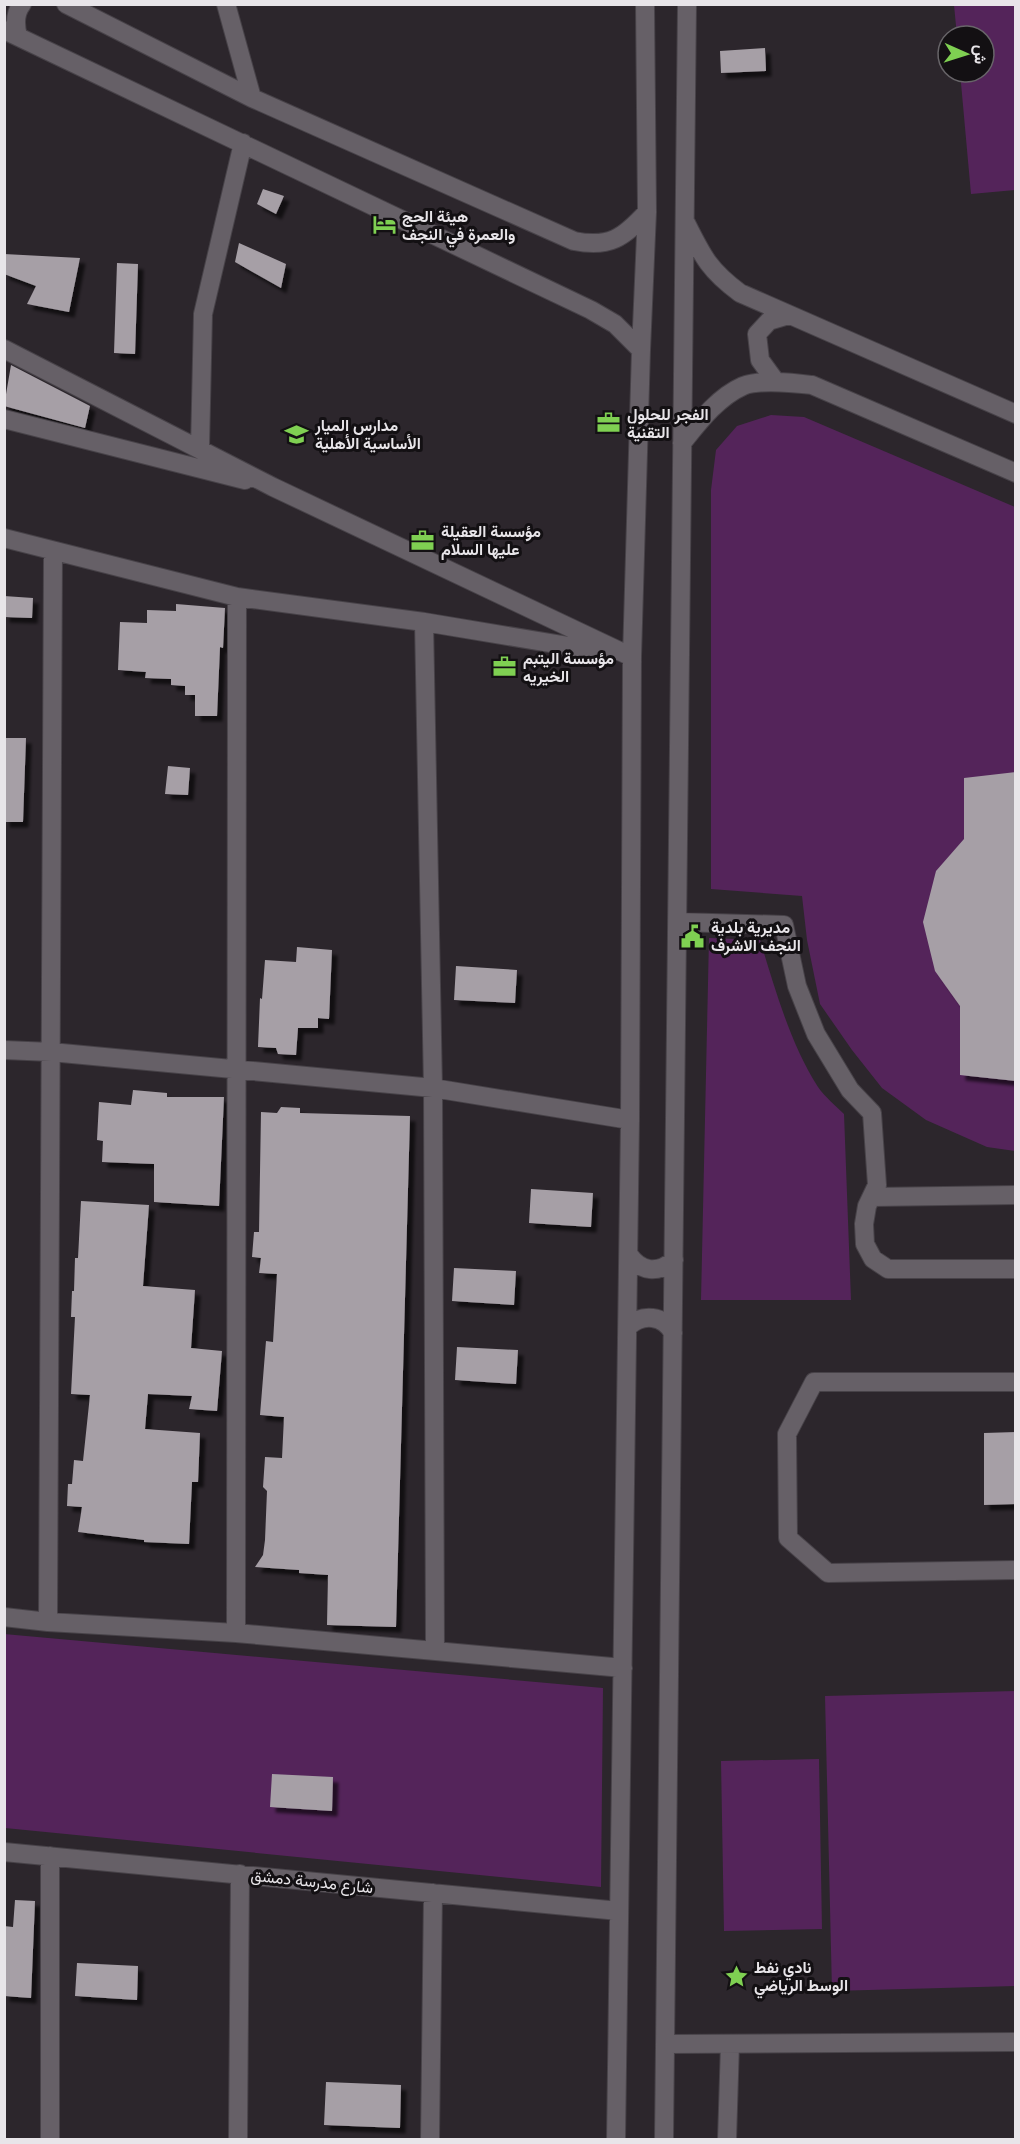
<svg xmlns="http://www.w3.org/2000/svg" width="1020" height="2144" font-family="Figtree,Vazirmatn,sans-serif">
  <defs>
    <filter id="shadow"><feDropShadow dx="5.5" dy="5.5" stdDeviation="1.5" flood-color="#0009"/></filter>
  </defs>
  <rect width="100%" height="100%" fill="#2c262c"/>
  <path fill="#54245a" d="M 954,5 L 1015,5 L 1015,190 L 971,194 L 960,72 L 984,72 L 984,36 L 957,36 Z
    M 771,415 L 804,417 L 1015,507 L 1015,1151 L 987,1147 L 926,1120 L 882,1088 L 852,1050 L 820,1004 L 807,940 L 802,896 L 711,889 L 711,490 L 716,450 L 737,426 Z
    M 709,938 L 760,940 C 775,989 790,1043 818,1087 C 825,1097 835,1105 844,1114 L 851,1300 L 701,1300 Z
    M 4,1634 L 603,1688 L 601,1887 L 5,1828 Z
    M 1015,1691 L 1015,1986 L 832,1991 L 825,1696 Z
    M 819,1759 L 822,1929 L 724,1931 L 721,1761 Z"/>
  <path fill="#a69fa6" filter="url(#shadow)" d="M 765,48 L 766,71 L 721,73 L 720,51 Z
    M 263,189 L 284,196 L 276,214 L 257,204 Z
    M 239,243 L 286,264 L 281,288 L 235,262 Z
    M 4,254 L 80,258 L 69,312 L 27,304 L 36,286 L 4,274 Z
    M 117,263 L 138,264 L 135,354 L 114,353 Z
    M 11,365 L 90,406 L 85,428 L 4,406 Z
    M 4,596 L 33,598 L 32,618 L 4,617 Z
    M 176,604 L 225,608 L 223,648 L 220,647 L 217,716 L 195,716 L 195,695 L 185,695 L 185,686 L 171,685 L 171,679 L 145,678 L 146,672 L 118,670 L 120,622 L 147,623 L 147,610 L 176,611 Z
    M 4,738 L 26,738 L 23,822 L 4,822 Z
    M 168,766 L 190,768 L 188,795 L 165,794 Z
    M 1016,772 L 1016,1081 L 960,1075 L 960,1006 L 935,971 L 923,922 L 936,871 L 964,839 L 964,778 Z
    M 297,947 L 332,950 L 329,1019 L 318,1018 L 318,1028 L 298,1028 L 296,1055 L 278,1054 L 276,1048 L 258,1047 L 260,998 L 262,999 L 265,960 L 296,962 Z
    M 456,966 L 517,970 L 515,1003 L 454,1000 Z
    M 133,1090 L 167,1093 L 167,1097 L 224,1097 L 219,1206 L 154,1202 L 154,1164 L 102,1162 L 103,1141 L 97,1140 L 99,1102 L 131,1105 Z
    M 281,1107 L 300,1108 L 300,1113 L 410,1116 L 396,1627 L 327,1625 L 328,1575 L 299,1573 L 299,1570 L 255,1567 L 263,1555 L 265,1540 L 267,1491 L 263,1487 L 265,1457 L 282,1458 L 284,1417 L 260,1415 L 266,1341 L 273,1342 L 277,1274 L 259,1273 L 261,1258 L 252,1257 L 254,1232 L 259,1232 L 261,1112 L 277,1113 Z
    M 531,1189 L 593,1193 L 591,1227 L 529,1223 Z
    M 81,1201 L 149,1205 L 143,1286 L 195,1290 L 191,1348 L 222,1351 L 217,1411 L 189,1409 L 192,1396 L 148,1394 L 145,1429 L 200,1433 L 198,1482 L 192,1482 L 189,1544 L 144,1542 L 144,1540 L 78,1532 L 82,1507 L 67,1506 L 68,1484 L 72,1484 L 74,1460 L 83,1461 L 90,1395 L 71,1394 L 75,1317 L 71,1317 L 72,1291 L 74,1291 L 75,1258 L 78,1258 Z
    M 454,1268 L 516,1271 L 514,1305 L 452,1301 Z
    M 457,1347 L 518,1350 L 516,1384 L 455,1380 Z
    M 1016,1432 L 1016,1504 L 984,1505 L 984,1433 Z
    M 272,1774 L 333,1777 L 332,1811 L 270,1807 Z
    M 15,1900 L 35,1901 L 31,1998 L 4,1996 L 4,1926 L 13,1927 Z
    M 77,1963 L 138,1966 L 137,2000 L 75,1996 Z
    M 326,2082 L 401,2085 L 400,2128 L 324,2125 Z"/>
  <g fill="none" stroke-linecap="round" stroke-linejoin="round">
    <defs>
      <path id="minor" d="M 66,4 L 252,98 L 574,241 C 610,248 623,238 647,212
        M 226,4 L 252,98
        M 4,30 L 591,310 L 615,324 L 641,350
        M 18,36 C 15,25 14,14 22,4
        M 686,223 C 703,257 709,270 740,293 L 1016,414
        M 4,349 L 273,487 L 632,657
        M 776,382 L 760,360 L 757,334 L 769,321 L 789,315
        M 4,419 L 245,480
        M 682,443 C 699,422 718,397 743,386 C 760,379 794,383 812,385 L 1016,473
        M 200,448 L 203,314 L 243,143
        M 4,538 L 237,597 L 424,622 L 610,653
        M 424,622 L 433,1088 L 435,1650
        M 678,922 L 784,925 L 797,986 L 816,1034 L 850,1090 L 872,1113 L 877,1185 L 867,1206 L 864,1224 L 865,1244 L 873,1259 L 888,1269 L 1016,1269
        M 4,1050 L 51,1052 L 433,1088 L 630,1120
        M 872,1197 L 1016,1195
        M 629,1255 C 641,1272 658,1274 674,1260
        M 628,1327 C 642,1313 664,1315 673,1333
        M 1016,1382 L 814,1382 L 787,1434 L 788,1538 L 828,1573 L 1016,1570
        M 4,1617 L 48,1622 L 236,1633 L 623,1668
        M 48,1622 L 53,551
        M 236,1633 L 237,597
        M 4,1852 L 619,1911
        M 665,2044 L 1016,2042
        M 50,2140 L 50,1856
        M 238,2140 L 240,1874
        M 430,2140 L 433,1893
        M 616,2140 L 630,1120 L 632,657 L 641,350 L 647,212 L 645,4
        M 664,2140 L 687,4
        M 727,2140 L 730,2044"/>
    </defs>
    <use href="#minor" stroke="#474248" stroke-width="20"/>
    <use href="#minor" stroke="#666067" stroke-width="18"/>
  </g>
  <defs>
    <symbol id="hotel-bare" viewBox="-9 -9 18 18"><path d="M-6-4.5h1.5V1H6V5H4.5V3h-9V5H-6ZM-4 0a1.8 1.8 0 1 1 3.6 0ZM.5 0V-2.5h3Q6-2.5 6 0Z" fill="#7fd052" stroke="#131013" stroke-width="2.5" paint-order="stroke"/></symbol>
    <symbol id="office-bare" viewBox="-9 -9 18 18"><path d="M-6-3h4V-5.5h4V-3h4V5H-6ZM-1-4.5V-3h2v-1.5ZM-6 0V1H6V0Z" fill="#7fd052" stroke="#131013" stroke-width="2.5" paint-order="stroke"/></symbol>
    <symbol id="school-bare" viewBox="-9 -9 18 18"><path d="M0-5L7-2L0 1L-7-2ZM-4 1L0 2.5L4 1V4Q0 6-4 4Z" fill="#7fd052" stroke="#131013" stroke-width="2.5" paint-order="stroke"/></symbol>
    <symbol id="civic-bare" viewBox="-9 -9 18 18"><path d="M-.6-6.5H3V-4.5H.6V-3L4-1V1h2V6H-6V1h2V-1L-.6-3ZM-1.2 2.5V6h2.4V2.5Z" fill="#7fd052" stroke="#131013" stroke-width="2.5" paint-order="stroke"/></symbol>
    <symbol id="sight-bare" viewBox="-9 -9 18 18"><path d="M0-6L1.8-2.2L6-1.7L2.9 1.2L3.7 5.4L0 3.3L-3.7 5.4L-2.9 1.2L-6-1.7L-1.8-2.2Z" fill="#7fd052" stroke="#131013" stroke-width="2.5" paint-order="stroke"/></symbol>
  </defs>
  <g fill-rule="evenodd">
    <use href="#hotel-bare" x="368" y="208" width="33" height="33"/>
    <use href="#office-bare" x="592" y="406" width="33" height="33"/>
    <use href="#school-bare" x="280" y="418" width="33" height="33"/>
    <use href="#office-bare" x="406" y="524" width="33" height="33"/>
    <use href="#office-bare" x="488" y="650" width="33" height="33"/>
    <use href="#civic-bare" x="676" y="920" width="33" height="33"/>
    <use href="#sight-bare" x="720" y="1960" width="33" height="33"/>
  </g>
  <g text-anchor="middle" stroke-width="6" stroke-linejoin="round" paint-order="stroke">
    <g font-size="16" font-weight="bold" fill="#e8e5e9" stroke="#131013" text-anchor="start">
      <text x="402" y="222">هيئة الحج<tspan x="402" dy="18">والعمرة في النجف</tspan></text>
      <text x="627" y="420">الفجر للحلول<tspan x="627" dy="18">التقنية</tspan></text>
      <text x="315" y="431">مدارس الميار<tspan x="315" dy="18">الأساسية الأهلية</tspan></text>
      <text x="441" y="537">مؤسسة العقيلة<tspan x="441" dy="18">عليها السلام</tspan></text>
      <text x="523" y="664">مؤسسة اليتبم<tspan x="523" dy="18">الخيريه</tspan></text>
      <text x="711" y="933">مديرية بلدية<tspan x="711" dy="18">النجف الاشرف</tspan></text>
      <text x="754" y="1973">نادي نفط<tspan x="754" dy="18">الوسط الرياضي</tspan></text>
    </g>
    <g font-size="16" fill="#e8e5e9" stroke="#131013">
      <text transform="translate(312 1881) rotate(6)" y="6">شارع مدرسة دمشق</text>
    </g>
  </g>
  <rect width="1020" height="2144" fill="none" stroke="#e8e5e9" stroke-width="12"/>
  <g transform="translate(966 54) rotate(93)"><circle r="28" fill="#131013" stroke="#686569" stroke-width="1.5"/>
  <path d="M0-4.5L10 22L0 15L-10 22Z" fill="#7fd052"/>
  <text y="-9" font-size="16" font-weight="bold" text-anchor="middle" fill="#e8e5e9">ش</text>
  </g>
</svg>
